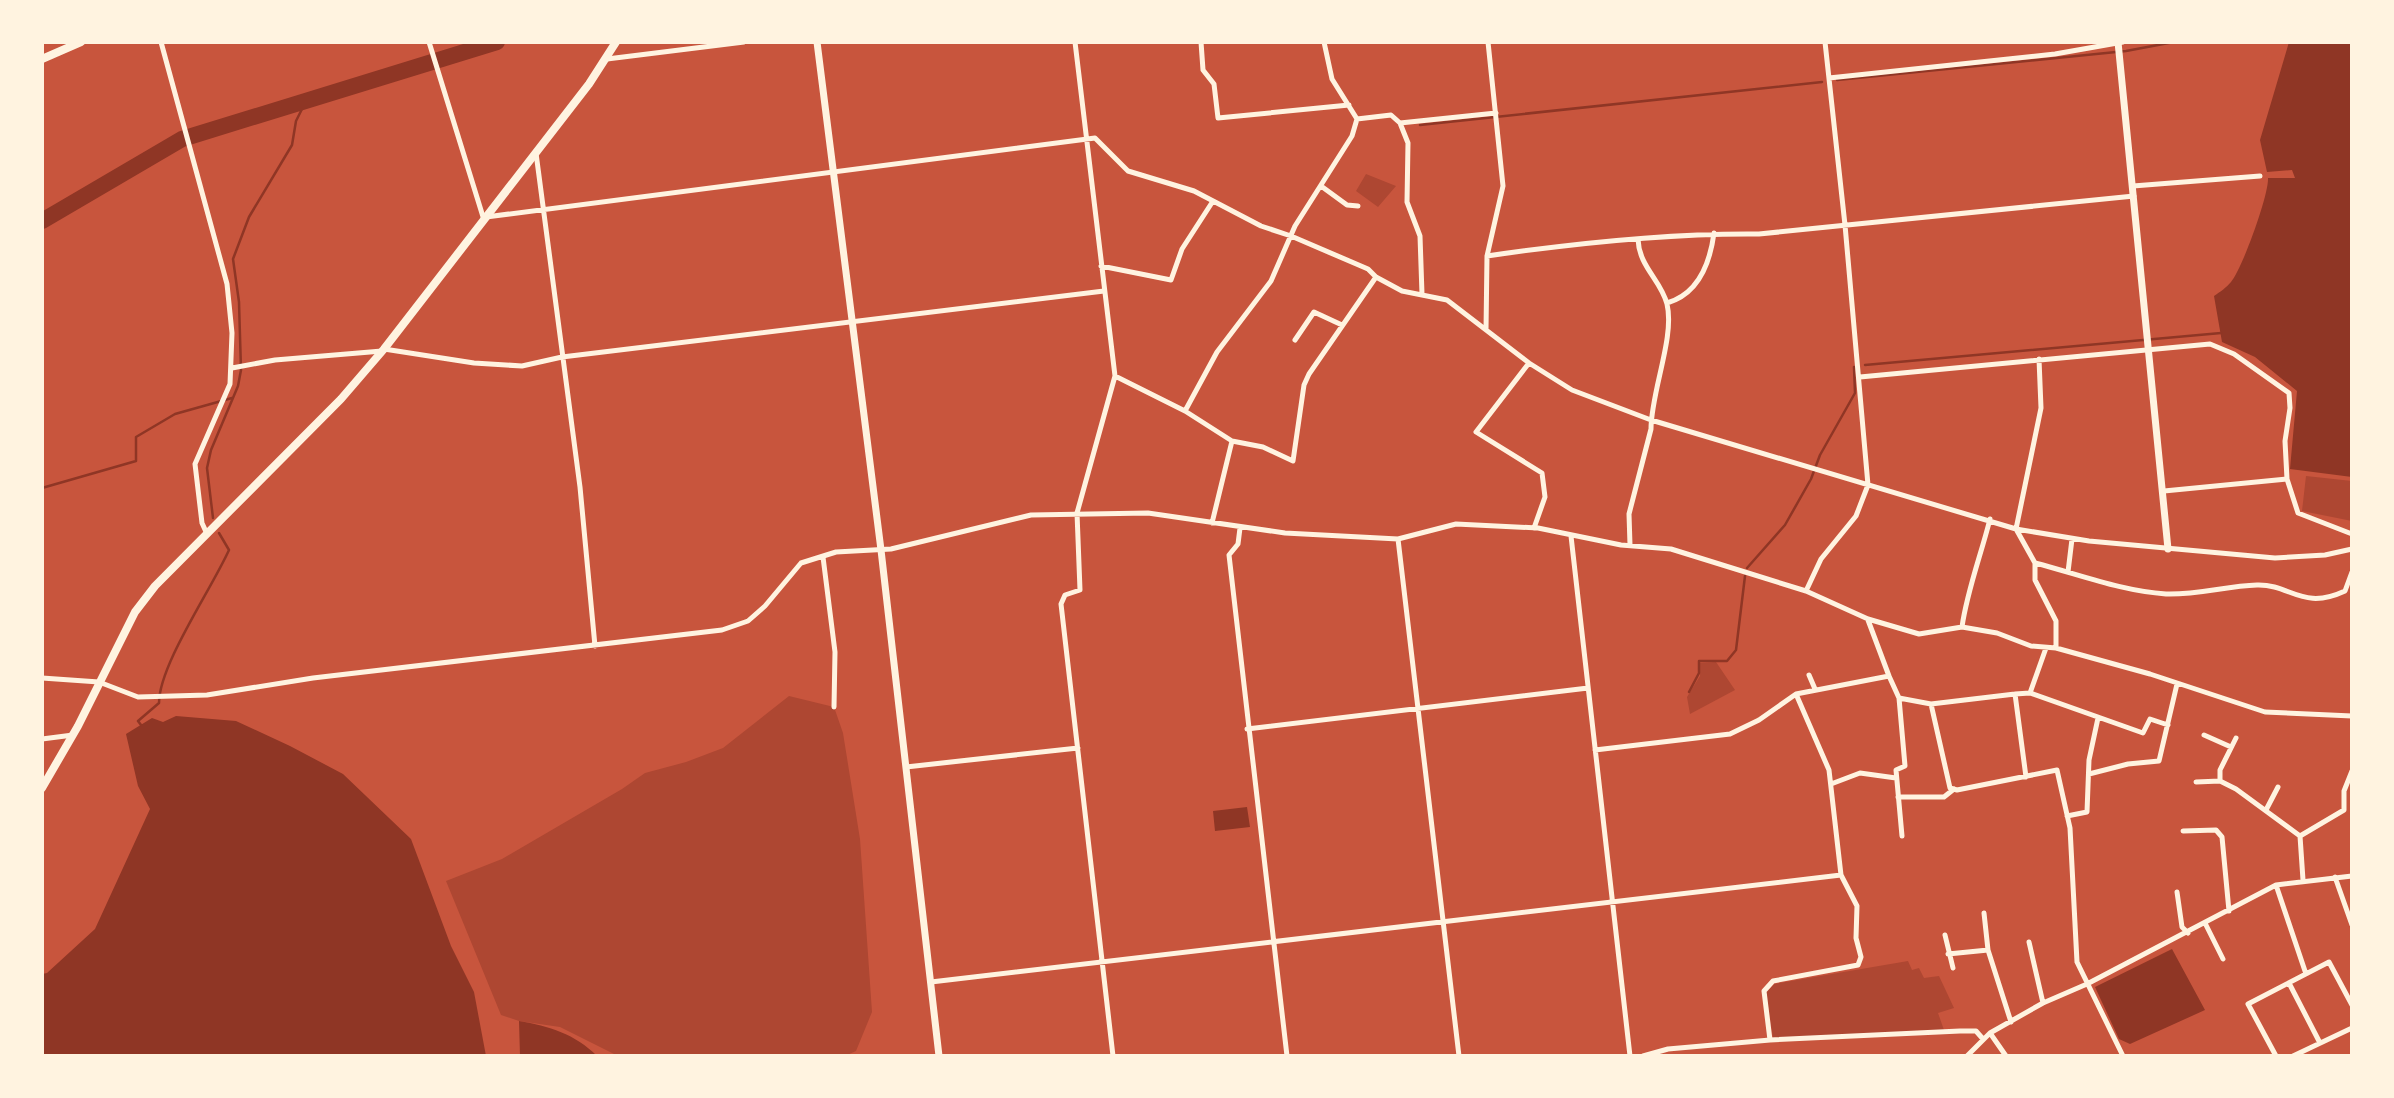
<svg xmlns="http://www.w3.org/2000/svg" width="2394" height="1098" font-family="Mulish,sans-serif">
  <rect width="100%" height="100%" fill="#c8553d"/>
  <path fill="#ae4732" d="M 1366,174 L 1396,186 L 1378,207 L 1356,191 Z
    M 2306,476 L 2352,481 L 2352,521 L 2302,511 Z
    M 1716,662 L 1735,690 L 1690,714 L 1687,697 L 1700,676 L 1700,663 Z
    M 789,696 L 834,707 L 843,733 L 860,839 L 872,1012 L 856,1051 L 845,1056 L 618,1056 L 560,1027 L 519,1021 L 501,1015 L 446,881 L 502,859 L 622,789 L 645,773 L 686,762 L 723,748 Z
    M 1908,961 L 1912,970 L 1919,968 L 1924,978 L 1939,976 L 1954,1008 L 1938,1013 L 1944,1030 L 1773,1038 L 1766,993 L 1774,984 Z"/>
  <path fill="#8f3625" d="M 2289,42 L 2352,42 L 2352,477 L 2290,469 L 2297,391 L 2255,357 L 2222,342 L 2214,296 C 2220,292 2227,287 2231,282 C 2242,269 2269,195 2268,178 L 2295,178 L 2292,170 L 2267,172 L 2260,140 Z
    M 176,716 L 236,721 L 290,746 L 343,774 L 411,839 L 451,946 L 474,992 L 486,1056 L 42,1056 L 42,974 L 47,973 L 95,929 L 150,809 L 138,786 L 126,734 L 152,718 L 163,722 Z
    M 1247,807 L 1250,827 L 1215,831 L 1213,811 Z
    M 2172,949 L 2205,1010 L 2130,1044 L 2119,1039 L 2095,987 Z
    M 519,1021 C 549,1026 575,1034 597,1056 L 520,1056 Z"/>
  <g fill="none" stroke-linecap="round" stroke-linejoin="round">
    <path stroke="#8f3625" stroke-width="2.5" d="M 1837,80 L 2126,51 L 2174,42
      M 1420,125 L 1822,82
      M 1865,365 L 2221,333
      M 42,488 L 136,461 L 136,437 L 175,414 L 232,398
      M 213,518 L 207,468 L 211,450 L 238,386 L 241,370 L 239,302 L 233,259 L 249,217 L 292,145 L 296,121 L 305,103
      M 1747,568 L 1785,525 L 1811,479 L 1820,455 L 1855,393 L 1854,367
      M 1689,692 L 1699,673 L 1699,661 L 1727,661 L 1736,650 L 1745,576
      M 141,725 L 138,721 L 159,703 C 159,665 211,590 229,550 L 219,533"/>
    <path stroke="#8f3625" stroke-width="16" d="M 42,221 L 182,139 L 497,42"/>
    <path stroke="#fff3e0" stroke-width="5" d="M 161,42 L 227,284 L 232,333 L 230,384 L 195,464 L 202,523 L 207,534
      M 429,42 L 484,220
      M 1075,42 L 1115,376 L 1077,513 L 1080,590 L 1065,595 L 1061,604 L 1113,1056
      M 1201,42 L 1203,70 L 1214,84 L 1218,118 L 1349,105
      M 607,59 L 744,42
      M 1829,78 L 2055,54 L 2123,42
      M 1357,119 L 1391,115 L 1400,123 L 1496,113
      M 1400,123 L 1408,143 L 1407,202 L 1420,236 L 1422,294
      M 536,153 L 580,487 L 595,646
      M 1321,186 L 1347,205 L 1358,206
      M 2133,186 L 2260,176
      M 486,217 L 1095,138 L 1128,171 L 1194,191 L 1261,226 L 1291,236 L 1368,269 L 1376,277 L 1402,291 L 1447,300 L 1529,363 L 1572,390 L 1651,420 L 2016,529 L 2089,541 L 2275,558 L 2325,555 L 2352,549
      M 1487,256 C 1576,243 1669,233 1759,234 L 2134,196
      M 1101,266 L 1171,280 L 1182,249 L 1213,201
      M 1667,303 C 1698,294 1710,263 1714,233
      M 1486,330 L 1487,256 L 1503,186 L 1488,42
      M 1295,340 L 1314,312 L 1342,325
      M 384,349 L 474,363 L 522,366 L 562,357 L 1104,291
      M 2039,359 L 2041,408 L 2016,529 L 2035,563 L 2035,580 L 2056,621 L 2056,648
      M 1529,363 L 1476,432 L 1542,473 L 1545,497 L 1534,528
      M 232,368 L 275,360 L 382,351
      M 1115,376 L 1185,411 L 1232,441 L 1212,523
      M 1860,377 L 2210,344 L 2234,354 L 2289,393 L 2290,408 L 2285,441 L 2287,479
      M 1185,411 L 1217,352 L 1271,281 L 1295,226 L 1352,136 L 1357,119 L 1332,79 L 1324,42
      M 1232,441 L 1263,447 L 1293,461 L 1304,385 L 1309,374 L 1376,277
      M 2164,491 L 2287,479 L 2298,513 L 2352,534
      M 1240,528 L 1238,544 L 1229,555 L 1287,1056
      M 1571,536 L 1630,1056
      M 1398,539 L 1459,1056
      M 1630,545 L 1629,514 L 1651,429 C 1651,392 1675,337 1667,304 C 1661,280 1639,267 1638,239
      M 823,557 L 835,652 L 834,707
      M 2035,563 C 2078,574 2121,591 2166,594 C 2198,595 2226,586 2257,585 C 2291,584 2302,611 2345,591 L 2352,572
      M 2068,572 L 2072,539
      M 1806,591 L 1821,559 L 1856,516 L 1868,485 L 1845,225 L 1825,42
      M 1868,620 L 1889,676
      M 1962,627 C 1967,591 1981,555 1990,519
      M 1809,675 L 1815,689
      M 42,678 L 99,682 L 138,697 L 207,695 L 313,678 L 722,630 L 748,621 L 765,606 L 801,563 L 836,552 L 891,549 L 1031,515 L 1148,513 L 1285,533 L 1398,539 L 1456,524 L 1538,528 L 1621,545 L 1671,549 L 1806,591 L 1868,619 L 1919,634 L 1962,627 L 1997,633 L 2031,646 L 2056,648 L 2150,674 L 2265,712 L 2352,716
      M 2030,693 L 2143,733 L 2150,719 L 2168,725
      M 1899,698 L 1905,766 L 1896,770 L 1902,836
      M 1931,704 L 2015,694
      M 1247,729 L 1588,688
      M 2204,735 L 2231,747
      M 42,739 L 73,735
      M 1595,750 L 1730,734 L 1759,720 L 1796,694 L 1889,676 L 1899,698 L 1931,704 L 1950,788 L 1957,790 L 2057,770 L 2070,828 L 2077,962 L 2123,1056
      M 906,767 L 1078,748
      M 2089,774 L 2128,764 L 2159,761 L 2177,684
      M 2026,777 L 2015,694 L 2030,693 L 2046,648
      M 2220,781 L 2220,770 L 2236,738
      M 2196,782 L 2220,781 L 2236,789 L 2300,836
      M 1831,784 L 1860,773 L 1896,778
      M 1898,797 L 1944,797 L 1954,789
      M 2266,810 L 2278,787
      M 2067,816 L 2087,812 L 2089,760 L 2098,718
      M 2183,831 L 2216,830 L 2222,837 L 2229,911
      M 2335,877 L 2352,925
      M 2303,880 L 2300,836 L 2344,810 L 2344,791 L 2352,771
      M 2276,885 L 2306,974
      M 2177,892 L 2182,927 L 2188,933
      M 1984,913 L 1988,950 L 2011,1022
      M 2205,923 L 2223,959
      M 1945,935 L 1953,968
      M 2029,942 L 2043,1003
      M 1948,954 L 1988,950
      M 931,982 L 1841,875
      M 2289,983 L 2320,1043
      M 1990,1033 L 2006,1056
      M 1770,1040 L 1764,991 L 1773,981 L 1858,965 L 1861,957 L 1856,938 L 1857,906 L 1841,875 L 1829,770 L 1796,694
      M 1643,1056 L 1668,1049 L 1770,1040 L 1960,1031 L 1976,1031 L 1983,1039
      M 1967,1056 L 1990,1033 L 2043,1003 L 2087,984 L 2276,885 L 2352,876
      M 2276,1056 L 2248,1004 L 2329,962 L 2352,1005
      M 2293,1056 L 2352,1028"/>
    <path stroke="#fff3e0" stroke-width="7" d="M 817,42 L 881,550 L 939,1056
      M 2118,42 L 2168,549"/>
    <path stroke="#fff3e0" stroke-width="8" d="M 42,59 L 81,42
      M 42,788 L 78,726 L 135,612 L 155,586 L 341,399 L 384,349 L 589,84 L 616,42"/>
  </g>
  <rect width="2394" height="1098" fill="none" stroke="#fff3e0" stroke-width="88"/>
</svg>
